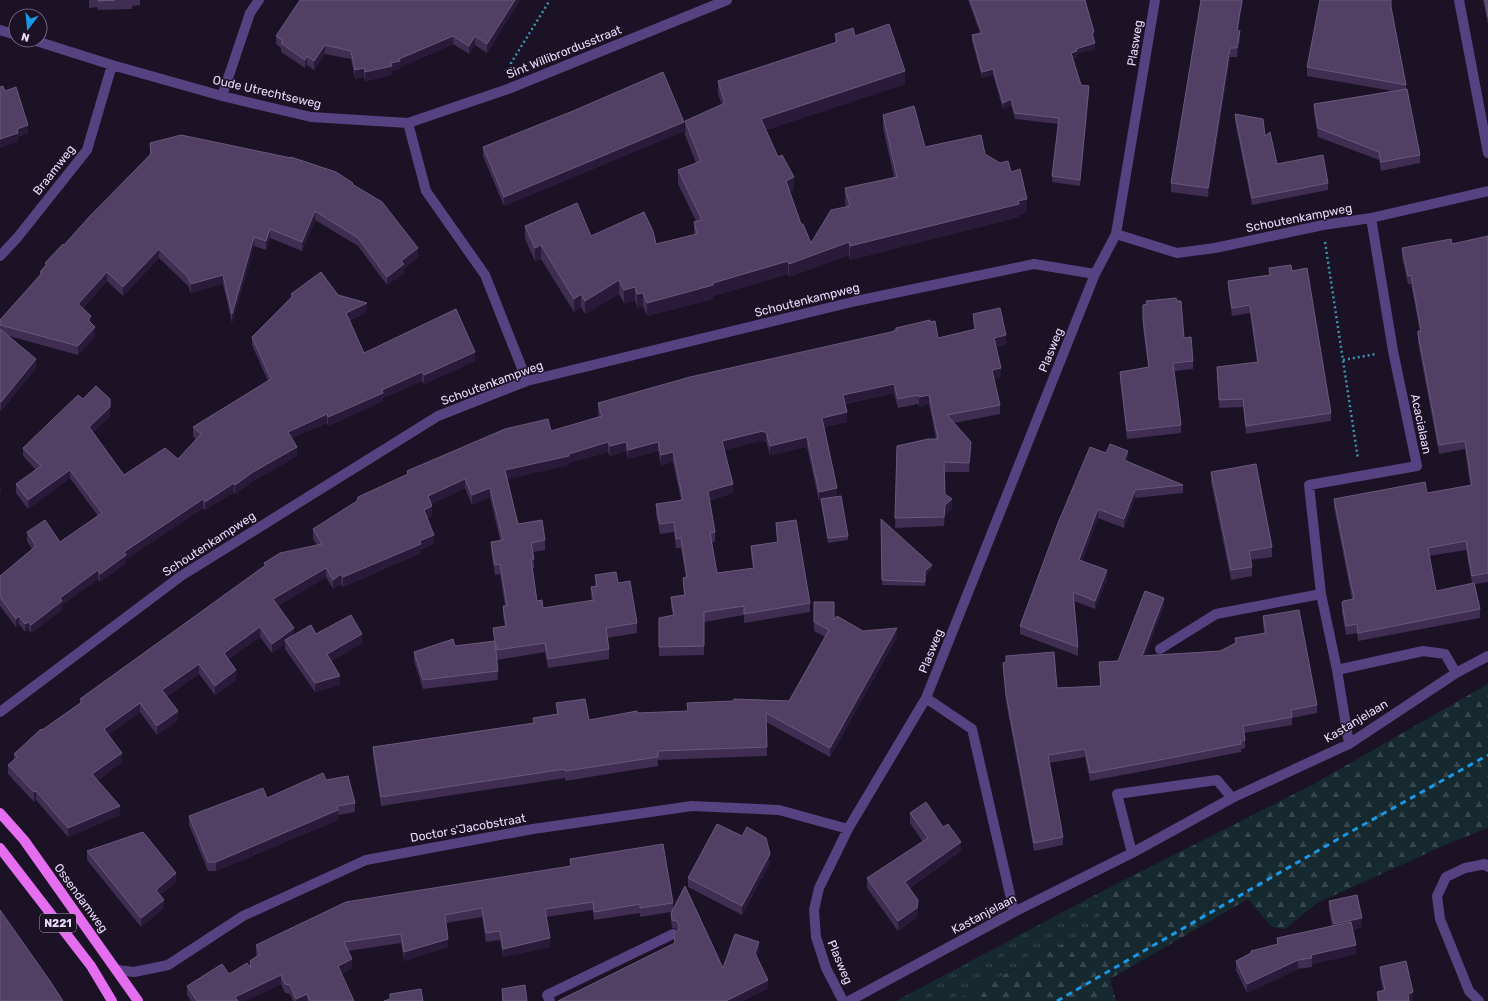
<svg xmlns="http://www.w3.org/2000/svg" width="1488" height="1001" font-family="Rubik,sans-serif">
  <defs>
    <pattern id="grass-tufts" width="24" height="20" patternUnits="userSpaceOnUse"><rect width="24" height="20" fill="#16292f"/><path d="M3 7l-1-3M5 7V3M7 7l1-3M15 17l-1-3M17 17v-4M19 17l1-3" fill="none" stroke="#38474e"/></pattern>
    <pattern id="forest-firs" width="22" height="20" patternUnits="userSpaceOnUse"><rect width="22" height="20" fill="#16292f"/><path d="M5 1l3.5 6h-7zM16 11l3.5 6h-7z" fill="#38474e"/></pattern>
  </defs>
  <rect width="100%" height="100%" fill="#1b1226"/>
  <path fill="url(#grass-tufts)" d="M 1095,895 L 1102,923 L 954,1001 L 896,1001 Z"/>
  <path fill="url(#forest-firs)" d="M 1488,684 L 1488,828 L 1454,841 L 1317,903 L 1285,929 L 1272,927 L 1248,899 L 1110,979 L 1116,1001 L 954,1001 L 1102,923 L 1095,895 L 1312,785 Z"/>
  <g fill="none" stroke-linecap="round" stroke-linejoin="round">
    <path stroke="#3d94ad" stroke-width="2.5" stroke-dasharray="2 3" stroke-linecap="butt" d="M 511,69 L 511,63 L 550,0
      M 1325,242 L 1358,459
      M 1343,360 L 1376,354"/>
    <path stroke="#564280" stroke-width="10" d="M 1459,0 L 1488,153
      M 0,30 L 16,35
      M 33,40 L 112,65 L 222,96 L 311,117 L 408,123 L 426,191 L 485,275 L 527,381
      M 222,96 L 250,13 L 259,0
      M 408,123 L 508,89 L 727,0
      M 1371,218 L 1393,351 L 1417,466 L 1309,485 L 1321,594 L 1337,670 L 1423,651 L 1445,654 L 1456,673
      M 1116,234 L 1177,253 L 1215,248 L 1323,225 L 1371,218 L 1488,191
      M 0,256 L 17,238 L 87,150 L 112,65
      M 1160,649 L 1216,614 L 1321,594
      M 1337,670 L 1349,744
      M 926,698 L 972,729 L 1014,912
      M 0,712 L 181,576 L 438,416 L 527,381 L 856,301 L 1034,264 L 1095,274
      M 1132,853 L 1117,794 L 1217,780 L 1232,798
      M 117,970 L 134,972 L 168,965 L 243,916 L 366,860 L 533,829 L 692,806 L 779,810 L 848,829
      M 550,1001 L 547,995 L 673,934
      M 843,1001 L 826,968 L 816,937 L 814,910 L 819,888 L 848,829 L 926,698 L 1095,274 L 1116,234 L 1155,0
      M 849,1001 L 1014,912 L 1132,853 L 1232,798 L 1349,744 L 1456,673 L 1488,656
      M 1479,1001 L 1469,991 L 1440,919 L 1437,896 L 1446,877 L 1465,868 L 1485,864 L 1488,867"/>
    <path stroke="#e46df0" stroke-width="10" d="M 0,813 L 24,840 L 138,1001
      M 0,848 L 91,966 L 112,1001"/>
    <path stroke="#1a98e7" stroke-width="3" stroke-dasharray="6 5" stroke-linecap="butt" d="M 1057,1001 L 1345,835 L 1488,755"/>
  </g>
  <path fill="#3f2d52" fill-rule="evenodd" d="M 89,0 L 140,0 L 140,5 L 132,6 L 132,9 L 98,10 L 97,7 L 89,8 Z
    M 520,0 L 487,53 L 475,45 L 469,54 L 453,44 L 400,67 L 400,69 L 392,71 L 392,75 L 365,81 L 364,77 L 355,79 L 351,59 L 325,54 L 314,70 L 307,65 L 305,68 L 281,52 L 281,48 L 276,44 L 276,36 Z
    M 968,0 L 1085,0 L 1094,38 L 1093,38 L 1095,49 L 1077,54 L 1077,57 L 1073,58 L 1081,85 L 1089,92 L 1080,186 L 1052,182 L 1052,176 L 1058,124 L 1015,119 L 1011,105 L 1003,109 L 993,75 L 982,78 L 972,41 L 972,35 L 980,33 Z
    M 1201,0 L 1243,0 L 1238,30 L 1240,40 L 1237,57 L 1230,57 L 1208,197 L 1171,192 L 1171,183 Z
    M 1483,0 L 1488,0 L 1488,25 Z
    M 1391,10 L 1406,85 L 1406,89 L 1420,155 L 1420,163 L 1381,171 L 1379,160 L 1318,137 L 1314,113 L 1314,104 L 1393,91 L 1307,76 L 1307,67 Z
    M 835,34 L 855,36 L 905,84 L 766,130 L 794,190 L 790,192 L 801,224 L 811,243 L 846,207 L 845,202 L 845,188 L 894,177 L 883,128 L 883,115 L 925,147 L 985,154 L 1011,172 L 1027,212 L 1019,215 L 1019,217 L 850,260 L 849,255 L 789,277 L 788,274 L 713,296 L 713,299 L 647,316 L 643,306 L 637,308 L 635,300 L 624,303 L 619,294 L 585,314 L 581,307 L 574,312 L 541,259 L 535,261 L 525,239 L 525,226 L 591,236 L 656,244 L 694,235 L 694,222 L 696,221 L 678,184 L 678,170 L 696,163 L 685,135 L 685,121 L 722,105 L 718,94 L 718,81 L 835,43 Z
    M 573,111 L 684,131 L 504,206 L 483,156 L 483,147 Z
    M 1235,114 L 1265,136 L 1277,164 L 1328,183 L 1328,190 L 1252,205 L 1235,122 Z
    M 150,143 L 353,185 L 418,257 L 404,269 L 404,273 L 387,285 L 358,246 L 315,220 L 302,251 L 270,238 L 266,250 L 254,246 L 232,323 L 223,284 L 191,293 L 188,286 L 159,258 L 123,296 L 107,281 L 83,308 L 91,323 L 95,336 L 78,355 L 9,336 L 36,368 L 1,411 L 0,410 L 0,320 L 40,275 L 40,272 L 45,266 L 45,263 L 64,245 L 150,154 Z
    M 1488,236 L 1488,582 L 1475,584 L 1480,609 L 1480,618 L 1358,641 L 1357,633 L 1346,635 L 1342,612 L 1342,603 L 1352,599 L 1334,507 L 1334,499 L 1427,493 L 1470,485 L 1465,449 L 1439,454 L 1418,342 L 1418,331 L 1420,331 L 1411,284 L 1408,284 L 1402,257 L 1402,248 L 1452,244 ZM 1466,550 L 1472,583 L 1436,591 L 1429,556 Z
    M 1269,268 L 1292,271 L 1331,413 L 1331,421 L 1246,434 L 1243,407 L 1219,408 L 1217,367 L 1257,362 L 1250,313 L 1232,316 L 1228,289 L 1228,281 L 1269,275 Z
    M 291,294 L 338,295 L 367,312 L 350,320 L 364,353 L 475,361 L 424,384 L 422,381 L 383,398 L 383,401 L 328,426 L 327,423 L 292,438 L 297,456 L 253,481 L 235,494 L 234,492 L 205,510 L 203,508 L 126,559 L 126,563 L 100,582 L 98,579 L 62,605 L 62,610 L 31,633 L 29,630 L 25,632 L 19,624 L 16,627 L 0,606 L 0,576 L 32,549 L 27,541 L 27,532 L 60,542 L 98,516 L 70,478 L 28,509 L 16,493 L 16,484 L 36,470 L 23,456 L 23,448 L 83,399 L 110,416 L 93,432 L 124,475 L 178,459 L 196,439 L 193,436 L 193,427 L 268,381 L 252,345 L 252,337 L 291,297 Z
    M 1143,305 L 1184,338 L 1193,361 L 1193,369 L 1174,371 L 1181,425 L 1181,433 L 1127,439 L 1120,380 L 1120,372 L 1148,367 L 1143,327 Z
    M 973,314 L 1006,345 L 996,347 L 1001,377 L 994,379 L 1000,405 L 1000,414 L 954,423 L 971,451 L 969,472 L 944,472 L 945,494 L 952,509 L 945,515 L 944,526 L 895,528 L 897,446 L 936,439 L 929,404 L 919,407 L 918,404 L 898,408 L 894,393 L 845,404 L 847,422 L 824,427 L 837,496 L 848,536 L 848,540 L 828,543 L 821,501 L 819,501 L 807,447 L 770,455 L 766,441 L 763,442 L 763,440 L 724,450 L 733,493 L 710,500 L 715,532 L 715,542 L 712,542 L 717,573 L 753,568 L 751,556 L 751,546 L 777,542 L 776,532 L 776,523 L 810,603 L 810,612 L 744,623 L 744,615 L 704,622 L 704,655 L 659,656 L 659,618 L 673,615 L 671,606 L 671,597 L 684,595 L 683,588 L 683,578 L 686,578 L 681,548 L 676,548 L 674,532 L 660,534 L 656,514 L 656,504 L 681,500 L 673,462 L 661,465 L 658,451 L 628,459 L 626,451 L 610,456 L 608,452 L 569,463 L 569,465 L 507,479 L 518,524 L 545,540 L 545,550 L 533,552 L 534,559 L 534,568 L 532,569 L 537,601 L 543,608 L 592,601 L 591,597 L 591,587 L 595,586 L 595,575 L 618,583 L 637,623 L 637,633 L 607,638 L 609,649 L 609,659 L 548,668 L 545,652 L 497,660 L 498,680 L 423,689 L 414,661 L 414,652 L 494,641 L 493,628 L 505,626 L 503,615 L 503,606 L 505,606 L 500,574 L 495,575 L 491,551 L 491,542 L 500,540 L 490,497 L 472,505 L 465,488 L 431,504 L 432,516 L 427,518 L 434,544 L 421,550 L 421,553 L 343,587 L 341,584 L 333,589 L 326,577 L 278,606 L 294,635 L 316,634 L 362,643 L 331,661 L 340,685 L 315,692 L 285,649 L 285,644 L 272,653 L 260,637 L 228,659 L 236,680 L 215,695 L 199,674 L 167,696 L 178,720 L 157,735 L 140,712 L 108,735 L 122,762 L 98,780 L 120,815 L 68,837 L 36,800 L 34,802 L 8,774 L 8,765 L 14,760 L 14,754 L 42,730 L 80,703 L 80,699 L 264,566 L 264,563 L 317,545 L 313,539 L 313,529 L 407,475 L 407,471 L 599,417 L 598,413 L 598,403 L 891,332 L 896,330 L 896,328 L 930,322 L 938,338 L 974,329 L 973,324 Z
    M 1106,453 L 1128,460 L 1127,461 L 1183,485 L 1183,493 L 1135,498 L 1124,528 L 1098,518 L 1082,561 L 1107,579 L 1095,609 L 1074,601 L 1078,647 L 1078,656 L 1020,634 L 1020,626 Z
    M 1211,472 L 1272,547 L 1272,557 L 1250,560 L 1252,567 L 1252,576 L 1231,580 L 1211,482 Z
    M 881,519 L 932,569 L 925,576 L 925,586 L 882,585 Z
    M 814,602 L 834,620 L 863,631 L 897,637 L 830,757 L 766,722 L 767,756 L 658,760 L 658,766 L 565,781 L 565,778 L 381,806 L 373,756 L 373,747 L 533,723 L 533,718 L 557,714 L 556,703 L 589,720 L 637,713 L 687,711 L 687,703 L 789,701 L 825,637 L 814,631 Z
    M 1164,606 L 1145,655 L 1220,651 L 1235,643 L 1235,638 L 1264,633 L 1263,624 L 1263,616 L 1317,705 L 1317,713 L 1292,718 L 1292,725 L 1244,733 L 1245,740 L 1245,748 L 1241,749 L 1241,752 L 1144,771 L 1090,781 L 1085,757 L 1049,763 L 1063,837 L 1063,845 L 1034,851 L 1006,702 L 1003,671 L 1003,663 L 1006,663 L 1006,656 L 1057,688 L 1100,686 L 1099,662 L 1118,661 Z
    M 326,780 L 355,803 L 355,812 L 338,815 L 338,820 L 216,871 L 208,871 L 189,825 L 189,816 L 267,798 Z
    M 910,813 L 961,851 L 910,888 L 918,909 L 917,917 L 898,931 L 867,888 L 867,878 L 923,842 L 910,823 Z
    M 87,851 L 176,882 L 160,895 L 164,908 L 141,927 L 87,860 Z
    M 570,859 L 673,903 L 673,908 L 723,968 L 759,950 L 757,956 L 768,988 L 742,1001 L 558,1001 L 674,943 L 674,933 L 678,930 L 677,929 L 672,928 L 671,921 L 671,912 L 640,917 L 640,913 L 594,920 L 593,910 L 546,917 L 550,947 L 503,957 L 500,940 L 486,942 L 482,917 L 446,923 L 448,947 L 404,961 L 401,943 L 348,951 L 352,968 L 341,974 L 354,1001 L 293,1001 L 290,994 L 285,993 L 281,984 L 245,1001 L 191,1001 L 187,995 L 187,986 L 229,974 L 250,966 L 250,961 L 257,956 L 256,954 L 256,945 L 570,866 Z
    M 770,863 L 742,915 L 688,887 L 688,878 Z
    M 1329,901 L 1362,927 L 1352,930 L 1356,954 L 1312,964 L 1312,967 L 1298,969 L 1247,993 L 1236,970 L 1236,961 L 1251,954 L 1251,951 L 1277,945 L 1277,938 L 1332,926 L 1329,910 Z
    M 1380,967 L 1413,1001 L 1377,1001 L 1377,992 L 1383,990 L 1380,977 Z
    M 502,989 L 527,1001 L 502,1001 Z"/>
  <path fill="#291a39" d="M 515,0 L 520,0 L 487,53 L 487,44 Z
    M 1242,0 L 1243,0 L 1237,40 L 1237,30 Z
    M 1240,31 L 1240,40 L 1237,57 L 1237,48 Z
    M 1094,32 L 1094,38 L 1092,39 L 1092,33 Z
    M 453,36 L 453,44 L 400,67 L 400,69 L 392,71 L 392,75 L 365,81 L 365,72 L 391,63 L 399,59 Z
    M 475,36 L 475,45 L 469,54 L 469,46 Z
    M 1095,43 L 1095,49 L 1077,54 L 1077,57 L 1071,58 L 1071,53 L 1076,49 Z
    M 325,45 L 325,54 L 314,70 L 314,61 Z
    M 1230,48 L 1230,57 L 1208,197 L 1208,188 Z
    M 307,56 L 307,65 L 305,68 L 305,60 Z
    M 364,68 L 364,77 L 355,79 L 355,70 Z
    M 993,69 L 993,75 L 982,78 L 982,72 Z
    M 905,71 L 905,84 L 761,132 L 761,119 Z
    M 1089,86 L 1089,92 L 1080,186 L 1080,180 Z
    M 1011,99 L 1011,105 L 1003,109 L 1003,103 Z
    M 684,122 L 684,131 L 504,206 L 504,197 Z
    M 28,125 L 28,134 L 18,137 L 18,142 L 0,148 L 0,139 L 17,129 Z
    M 794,177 L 794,190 L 786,194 L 786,181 Z
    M 1027,199 L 1027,212 L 1019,215 L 1019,217 L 850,260 L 850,246 Z
    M 315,211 L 315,220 L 302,251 L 302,242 Z
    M 270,229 L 270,238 L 266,250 L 266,241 Z
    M 254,237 L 254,246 L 232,323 L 232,314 Z
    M 849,242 L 849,255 L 789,277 L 789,264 Z
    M 541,245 L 541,259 L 535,261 L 535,248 Z
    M 418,248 L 418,257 L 404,269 L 404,273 L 387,285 L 387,277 L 401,261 Z
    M 159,249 L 159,258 L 123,296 L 123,287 Z
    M 788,261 L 788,274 L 713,296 L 713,299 L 647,316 L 647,303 Z
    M 107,272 L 107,281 L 78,313 L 78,304 Z
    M 223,275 L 223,284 L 191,293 L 191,284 Z
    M 619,280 L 619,294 L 585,314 L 585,301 Z
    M 635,287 L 635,300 L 624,303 L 624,290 Z
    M 643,293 L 643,306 L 637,308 L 637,294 Z
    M 581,294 L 581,307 L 574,312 L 574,299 Z
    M 367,303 L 367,312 L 346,321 L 346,313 Z
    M 91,316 L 91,325 L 88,320 Z
    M 95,327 L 95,336 L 78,355 L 78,346 Z
    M 1006,335 L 1006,345 L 994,348 L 994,338 Z
    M 475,352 L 475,361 L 424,384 L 424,375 Z
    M 36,359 L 36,368 L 1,411 L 1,402 Z
    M 1001,368 L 1001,377 L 992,379 L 992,370 Z
    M 422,372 L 422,381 L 383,398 L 383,401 L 328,426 L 328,417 L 382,390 Z
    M 894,384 L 894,393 L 843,404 L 843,395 Z
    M 929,395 L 929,404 L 919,407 L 919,397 Z
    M 110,407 L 110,416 L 89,435 L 89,427 Z
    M 847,412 L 847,422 L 822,427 L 822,418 Z
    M 327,414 L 327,423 L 288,440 L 288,432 Z
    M 763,431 L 763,440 L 722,451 L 722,441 Z
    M 763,432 L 766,432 L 766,441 L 763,442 Z
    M 807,437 L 807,447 L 770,455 L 770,446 Z
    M 608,442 L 608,452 L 569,463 L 569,465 L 505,480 L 505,470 Z
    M 626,442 L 626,451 L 610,456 L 610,446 Z
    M 658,442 L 658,451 L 628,459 L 628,450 Z
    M 971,442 L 971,451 L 969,472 L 969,463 Z
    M 297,447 L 297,456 L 253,481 L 235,494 L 235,485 L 253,472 Z
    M 1128,451 L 1128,460 L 1124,468 L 1124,460 Z
    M 673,452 L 673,462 L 661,465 L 661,455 Z
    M 70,470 L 70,478 L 28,509 L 28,500 Z
    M 465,479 L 465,488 L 428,505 L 428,496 Z
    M 234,483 L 234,492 L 205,510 L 205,502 Z
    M 733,484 L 733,493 L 708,500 L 708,491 Z
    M 1,485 L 1,492 L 0,494 L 0,487 Z
    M 490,488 L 490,497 L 472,505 L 472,495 Z
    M 837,488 L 837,497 L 821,499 L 821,501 L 819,501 L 819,492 Z
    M 1135,490 L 1135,498 L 1124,528 L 1124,519 Z
    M 203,499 L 203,508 L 126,559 L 126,563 L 100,582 L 100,574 L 124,552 Z
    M 952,499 L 952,509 L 945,515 L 944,526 L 945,505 Z
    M 432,506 L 432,516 L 424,519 L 424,510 Z
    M 1098,509 L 1098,518 L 1079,568 L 1079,560 Z
    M 434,535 L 434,544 L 421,550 L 421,553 L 343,587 L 343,577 Z
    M 932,565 L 932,569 L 925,576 L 925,571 Z
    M 326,568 L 326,577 L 273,609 L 273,599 Z
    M 98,570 L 98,579 L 62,605 L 62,610 L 31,633 L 31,625 L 60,598 Z
    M 1107,570 L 1107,579 L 1095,609 L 1095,601 Z
    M 341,574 L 341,584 L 333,589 L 333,580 Z
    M 1164,598 L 1164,606 L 1142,664 L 1142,656 Z
    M 19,616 L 19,624 L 16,627 L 16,619 Z
    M 29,622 L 29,630 L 25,632 L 25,624 Z
    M 260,627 L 260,637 L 224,663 L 224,653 Z
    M 294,628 L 294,637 L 285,640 L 285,644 L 272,653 L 272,644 Z
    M 897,628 L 897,637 L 830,757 L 830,748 Z
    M 362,634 L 362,643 L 327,663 L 327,654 Z
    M 199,664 L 199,674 L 162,699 L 162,690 Z
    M 236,670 L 236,680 L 215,695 L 215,686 Z
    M 340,676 L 340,685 L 315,692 L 315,683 Z
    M 140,703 L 140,712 L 104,739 L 104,729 Z
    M 178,711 L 178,720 L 157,735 L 157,726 Z
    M 122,753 L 122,762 L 92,784 L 92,774 Z
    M 36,791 L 36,800 L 34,802 L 34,792 Z
    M 120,806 L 120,815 L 68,837 L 68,828 Z
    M 338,810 L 338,820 L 216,871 L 216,862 Z
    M 961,842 L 961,851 L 905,891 L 905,882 Z
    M 770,854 L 770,863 L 742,915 L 742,906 Z
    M 176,873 L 176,882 L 156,899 L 156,890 Z
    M 164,900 L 164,908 L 141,927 L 141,918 Z
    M 918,900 L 918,909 L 917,917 L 898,931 L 898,921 Z
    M 1362,918 L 1362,927 L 1334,934 L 1334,924 Z
    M 550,938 L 550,947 L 503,957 L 503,949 Z
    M 448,939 L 448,947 L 404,961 L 404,952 Z
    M 759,942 L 759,950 L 755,961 L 755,953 Z
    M 1356,945 L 1356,954 L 1312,964 L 1311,955 Z
    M 352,959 L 352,968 L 338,975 L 338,966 Z
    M 1298,960 L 1298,969 L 1247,993 L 1247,984 Z
    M 281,975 L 281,984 L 245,1001 L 235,1001 L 235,997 Z
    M 768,980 L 768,988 L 742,1001 L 726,1001 Z
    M 1413,992 L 1413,1001 L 1408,1001 L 1408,994 Z
    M 307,994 L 307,1001 L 296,1001 L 296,999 Z"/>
  <path fill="#514064" stroke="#69587c" d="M 98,0 L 115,0 L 98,1 Z
    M 300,0 L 515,0 L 487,44 L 475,36 L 469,46 L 453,36 L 399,59 L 400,61 L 391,63 L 392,66 L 365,72 L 364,68 L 355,70 L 351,51 L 325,45 L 314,61 L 307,56 L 305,60 L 281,43 L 283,41 L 276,36 Z
    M 970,0 L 1085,0 L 1094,32 L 1092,33 L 1095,43 L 1076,49 L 1077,51 L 1071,53 L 1081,85 L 1089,86 L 1080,180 L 1052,176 L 1059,118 L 1015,113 L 1011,99 L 1003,103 L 993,69 L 982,72 L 972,35 L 982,33 Z
    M 1201,0 L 1242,0 L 1237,30 L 1240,31 L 1237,48 L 1230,48 L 1208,188 L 1171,183 Z
    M 1320,0 L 1391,0 L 1391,7 L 1406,85 L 1307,67 Z
    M 1485,0 L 1488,0 L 1488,17 Z
    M 889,24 L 905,71 L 761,119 L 778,157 L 782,155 L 794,177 L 786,181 L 801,224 L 803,224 L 811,243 L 831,210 L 850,206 L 845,188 L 897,177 L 883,115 L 914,106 L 925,147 L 981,135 L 985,154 L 1000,163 L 1008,161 L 1011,172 L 1020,169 L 1027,199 L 1018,201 L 1019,204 L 850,246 L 849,242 L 789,264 L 788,261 L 713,283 L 713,285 L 647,303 L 643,293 L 637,294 L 635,287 L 624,290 L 619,280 L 585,301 L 581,294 L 574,299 L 541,245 L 535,248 L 525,226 L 577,203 L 591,236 L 644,212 L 653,231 L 656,244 L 697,234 L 694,222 L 702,220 L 678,170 L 701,161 L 685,121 L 725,103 L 718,81 L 837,42 L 835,34 L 853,28 L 855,36 Z
    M 663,72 L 684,122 L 504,197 L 483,147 L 573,111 Z
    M 3,86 L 5,91 L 16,87 L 28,125 L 17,129 L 18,133 L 0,139 L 0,87 Z
    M 1407,89 L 1420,155 L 1381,162 L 1379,152 L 1318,128 L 1314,104 Z
    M 1235,114 L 1263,119 L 1265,136 L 1270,132 L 1277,164 L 1323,155 L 1328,183 L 1252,198 Z
    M 181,135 L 291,158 L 291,157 L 336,172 L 353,183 L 352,184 L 382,202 L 418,248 L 401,261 L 404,264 L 387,277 L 358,238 L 315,211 L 302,242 L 270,229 L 266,241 L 254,237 L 232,314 L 223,275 L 191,284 L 188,277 L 159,249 L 123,287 L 107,272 L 78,304 L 91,316 L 88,320 L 95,327 L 78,346 L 0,325 L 0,320 L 42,273 L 40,272 L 47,264 L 45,263 L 63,244 L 64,245 L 90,216 L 151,154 L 150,143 Z
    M 1488,236 L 1488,573 L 1472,576 L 1466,541 L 1428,548 L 1436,591 L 1474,583 L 1480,609 L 1358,633 L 1357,624 L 1346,626 L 1342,603 L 1343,601 L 1354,599 L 1334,499 L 1425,482 L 1427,493 L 1472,485 L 1465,441 L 1439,445 L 1418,334 L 1418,331 L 1421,331 L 1411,275 L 1408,276 L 1402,248 L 1451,239 L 1452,244 Z
    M 1291,265 L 1292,271 L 1307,268 L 1331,413 L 1246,426 L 1243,399 L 1219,400 L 1217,367 L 1258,362 L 1250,305 L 1232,308 L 1228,281 L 1270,275 L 1269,268 Z
    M 321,272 L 338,295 L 367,303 L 346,313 L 364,353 L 456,309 L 475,352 L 424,375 L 422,372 L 382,390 L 383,393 L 328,417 L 327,414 L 288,432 L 297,447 L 253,472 L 235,485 L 234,483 L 205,502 L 203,499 L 124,552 L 126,555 L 100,574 L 98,570 L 60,598 L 62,601 L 31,625 L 29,622 L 25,624 L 19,616 L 16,619 L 0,597 L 0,576 L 36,546 L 27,532 L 45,520 L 60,542 L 102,513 L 70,470 L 28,500 L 16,484 L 41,466 L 23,448 L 78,395 L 83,399 L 96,386 L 110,399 L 110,407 L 89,427 L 124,475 L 165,448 L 178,459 L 201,434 L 193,427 L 271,379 L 252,337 L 293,296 L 291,294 Z
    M 1176,298 L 1177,301 L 1181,301 L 1184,338 L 1191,337 L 1193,361 L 1173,363 L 1181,425 L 1127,431 L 1120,372 L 1149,367 L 1143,319 L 1143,305 L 1147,304 L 1146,301 Z
    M 1000,308 L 1006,335 L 994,338 L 1001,368 L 992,370 L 1000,405 L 947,415 L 971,442 L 969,463 L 944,462 L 945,494 L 952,499 L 945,505 L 944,517 L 895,518 L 897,446 L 928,439 L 938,439 L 929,395 L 919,397 L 918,395 L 898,399 L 894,384 L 843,395 L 847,412 L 822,418 L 837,488 L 819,492 L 807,437 L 770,446 L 766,432 L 763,432 L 763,431 L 722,441 L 733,484 L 708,491 L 715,532 L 710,533 L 717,573 L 754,568 L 751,546 L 778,542 L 776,523 L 796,520 L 810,603 L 744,614 L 744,606 L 704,612 L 704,646 L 659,647 L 659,618 L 674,615 L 671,597 L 685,595 L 683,578 L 687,577 L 681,538 L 676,539 L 674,522 L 660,524 L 656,504 L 683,500 L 673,452 L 661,455 L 658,442 L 628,450 L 626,442 L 610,446 L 608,442 L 569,454 L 569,456 L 505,470 L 518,524 L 542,520 L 545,540 L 531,543 L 534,559 L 531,559 L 537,601 L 542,600 L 543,608 L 594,600 L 591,587 L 597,586 L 595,575 L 616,572 L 618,583 L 630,581 L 637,623 L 606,628 L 609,649 L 548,659 L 545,643 L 497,650 L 495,642 L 498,671 L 423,680 L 414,652 L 453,639 L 455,646 L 495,641 L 493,628 L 506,626 L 503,606 L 507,606 L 500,564 L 495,565 L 491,542 L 503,540 L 490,488 L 472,495 L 465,479 L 428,496 L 432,506 L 424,510 L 434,535 L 419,541 L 421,544 L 343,577 L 341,574 L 333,580 L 326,568 L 273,599 L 294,628 L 272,644 L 260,627 L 224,653 L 236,670 L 224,679 L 215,686 L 199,664 L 162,690 L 178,711 L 157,726 L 140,703 L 104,729 L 122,753 L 92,774 L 120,806 L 68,828 L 36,791 L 34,792 L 8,765 L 17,757 L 14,754 L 41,729 L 42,730 L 82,702 L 80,699 L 266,565 L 264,563 L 280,553 L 322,544 L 313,529 L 357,501 L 358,497 L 408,474 L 407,471 L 505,429 L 548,419 L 551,431 L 602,416 L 598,403 L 690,377 L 891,332 L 896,330 L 896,328 L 930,320 L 930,322 L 935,321 L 938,338 L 976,329 L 973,314 Z
    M 0,329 L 36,359 L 1,402 L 0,401 Z
    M 1110,444 L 1128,451 L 1124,460 L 1183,485 L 1135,490 L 1124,519 L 1098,509 L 1079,560 L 1107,570 L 1095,601 L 1073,592 L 1078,647 L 1020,626 L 1058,523 L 1090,447 L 1106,453 Z
    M 1256,464 L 1272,547 L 1249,551 L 1252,567 L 1231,570 L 1211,472 Z
    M 841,496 L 848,536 L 828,538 L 821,499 Z
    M 881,519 L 932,565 L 925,571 L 925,582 L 882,580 Z
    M 1145,591 L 1164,598 L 1142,656 L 1220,651 L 1236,643 L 1235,638 L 1266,633 L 1263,616 L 1299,610 L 1317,705 L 1291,710 L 1292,717 L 1243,726 L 1245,740 L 1240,741 L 1241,744 L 1144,763 L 1090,773 L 1085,749 L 1048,755 L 1063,837 L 1034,843 L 1006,694 L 1003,663 L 1006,662 L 1006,656 L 1054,652 L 1057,688 L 1101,686 L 1099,662 L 1118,661 Z
    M 814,602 L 834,602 L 834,620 L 837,616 L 863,631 L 897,628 L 830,748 L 766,713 L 767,747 L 658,751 L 658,757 L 565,771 L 565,769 L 381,797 L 373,747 L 534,723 L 533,718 L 558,714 L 556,703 L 585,699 L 589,720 L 637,711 L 637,713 L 688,711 L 687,703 L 734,701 L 734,699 L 789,701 L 829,630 L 814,622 Z
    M 351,615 L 362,634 L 327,654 L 340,676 L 315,683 L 285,640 L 311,625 L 316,634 Z
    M 323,773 L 326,780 L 348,776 L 355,803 L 337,806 L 338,810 L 216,862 L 208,862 L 189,816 L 263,788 L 267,798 Z
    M 926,802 L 943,827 L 948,824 L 961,842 L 905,882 L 918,900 L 917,908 L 898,921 L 867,878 L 928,838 L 910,813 Z
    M 717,824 L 742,836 L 747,827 L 766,838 L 770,854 L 742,906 L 688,878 Z
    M 143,832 L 176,873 L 156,890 L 164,900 L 141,918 L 87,851 Z
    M 663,844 L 673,903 L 640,908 L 640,904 L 594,912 L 593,902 L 545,909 L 550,938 L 503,949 L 500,931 L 486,933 L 482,908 L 445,915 L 448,939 L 404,952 L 401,934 L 344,942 L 352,959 L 338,966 L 354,1001 L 310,1001 L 307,994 L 296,999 L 290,985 L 285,984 L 281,975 L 235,997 L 238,1001 L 197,1001 L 187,986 L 222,964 L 229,974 L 247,963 L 251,968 L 250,961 L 260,954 L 256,945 L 346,902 L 571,866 L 570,859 Z
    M 685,886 L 723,968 L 735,934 L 759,942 L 755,953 L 768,980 L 726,1001 L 558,1001 L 673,944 L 675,942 L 674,933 L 678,930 L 679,926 L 677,921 L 672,920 L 671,913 Z
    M 1357,895 L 1362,918 L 1334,924 L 1329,901 Z
    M 0,910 L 50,981 L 63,1001 L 0,1001 Z
    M 1351,922 L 1356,945 L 1311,955 L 1312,958 L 1298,960 L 1247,984 L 1236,961 L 1251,953 L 1251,951 L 1278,944 L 1277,938 Z
    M 1406,961 L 1413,992 L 1408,994 L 1409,1001 L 1379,1001 L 1377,992 L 1385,990 L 1380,967 Z
    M 525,985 L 527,1001 L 503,1001 L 502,989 Z
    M 421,989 L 423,1001 L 384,1001 L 390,999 L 390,994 Z"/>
  <g text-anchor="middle" stroke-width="3" stroke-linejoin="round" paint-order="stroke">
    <rect fill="#1b1226" stroke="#aa9fbb" stroke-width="1" x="40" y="914" width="36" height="18" rx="3"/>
    <g font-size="11" font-weight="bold" fill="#e8dbfb">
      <text x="58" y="927">N221</text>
    </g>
    <g font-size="12" fill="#e8dbfb" stroke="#1b1226">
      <text transform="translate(1135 43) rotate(-81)" y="4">Plasweg</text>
      <text transform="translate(564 52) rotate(-22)" y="4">Sint Willibrordusstraat</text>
      <text transform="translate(267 92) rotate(13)" y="4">Oude Utrechtseweg</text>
      <text transform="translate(54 170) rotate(-52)" y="4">Braamweg</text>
      <text transform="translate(1299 218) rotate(-11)" y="4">Schoutenkampweg</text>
      <text transform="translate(807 300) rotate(-14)" y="4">Schoutenkampweg</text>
      <text transform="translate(1051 350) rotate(-68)" y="4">Plasweg</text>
      <text transform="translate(492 383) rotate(-20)" y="4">Schoutenkampweg</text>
      <text transform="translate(1421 424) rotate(78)" y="4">Acacialaan</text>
      <text transform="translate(209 544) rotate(-33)" y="4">Schoutenkampweg</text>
      <text transform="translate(931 651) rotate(-68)" y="4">Plasweg</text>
      <text transform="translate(1356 721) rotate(-31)" y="4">Kastanjelaan</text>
      <text transform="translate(468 828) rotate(-10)" y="4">Doctor s'Jacobstraat</text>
      <text transform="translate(81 898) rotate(54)" y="4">Ossendamweg</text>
      <text transform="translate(984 914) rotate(-28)" y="4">Kastanjelaan</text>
      <text transform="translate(840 962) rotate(67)" y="4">Plasweg</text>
    </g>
  </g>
  <g transform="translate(28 28) rotate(196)"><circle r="19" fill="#1b1226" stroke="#6d627b"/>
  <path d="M0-3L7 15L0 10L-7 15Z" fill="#1a98e7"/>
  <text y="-6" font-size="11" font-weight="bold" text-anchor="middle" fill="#e8dbfb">N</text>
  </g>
</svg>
